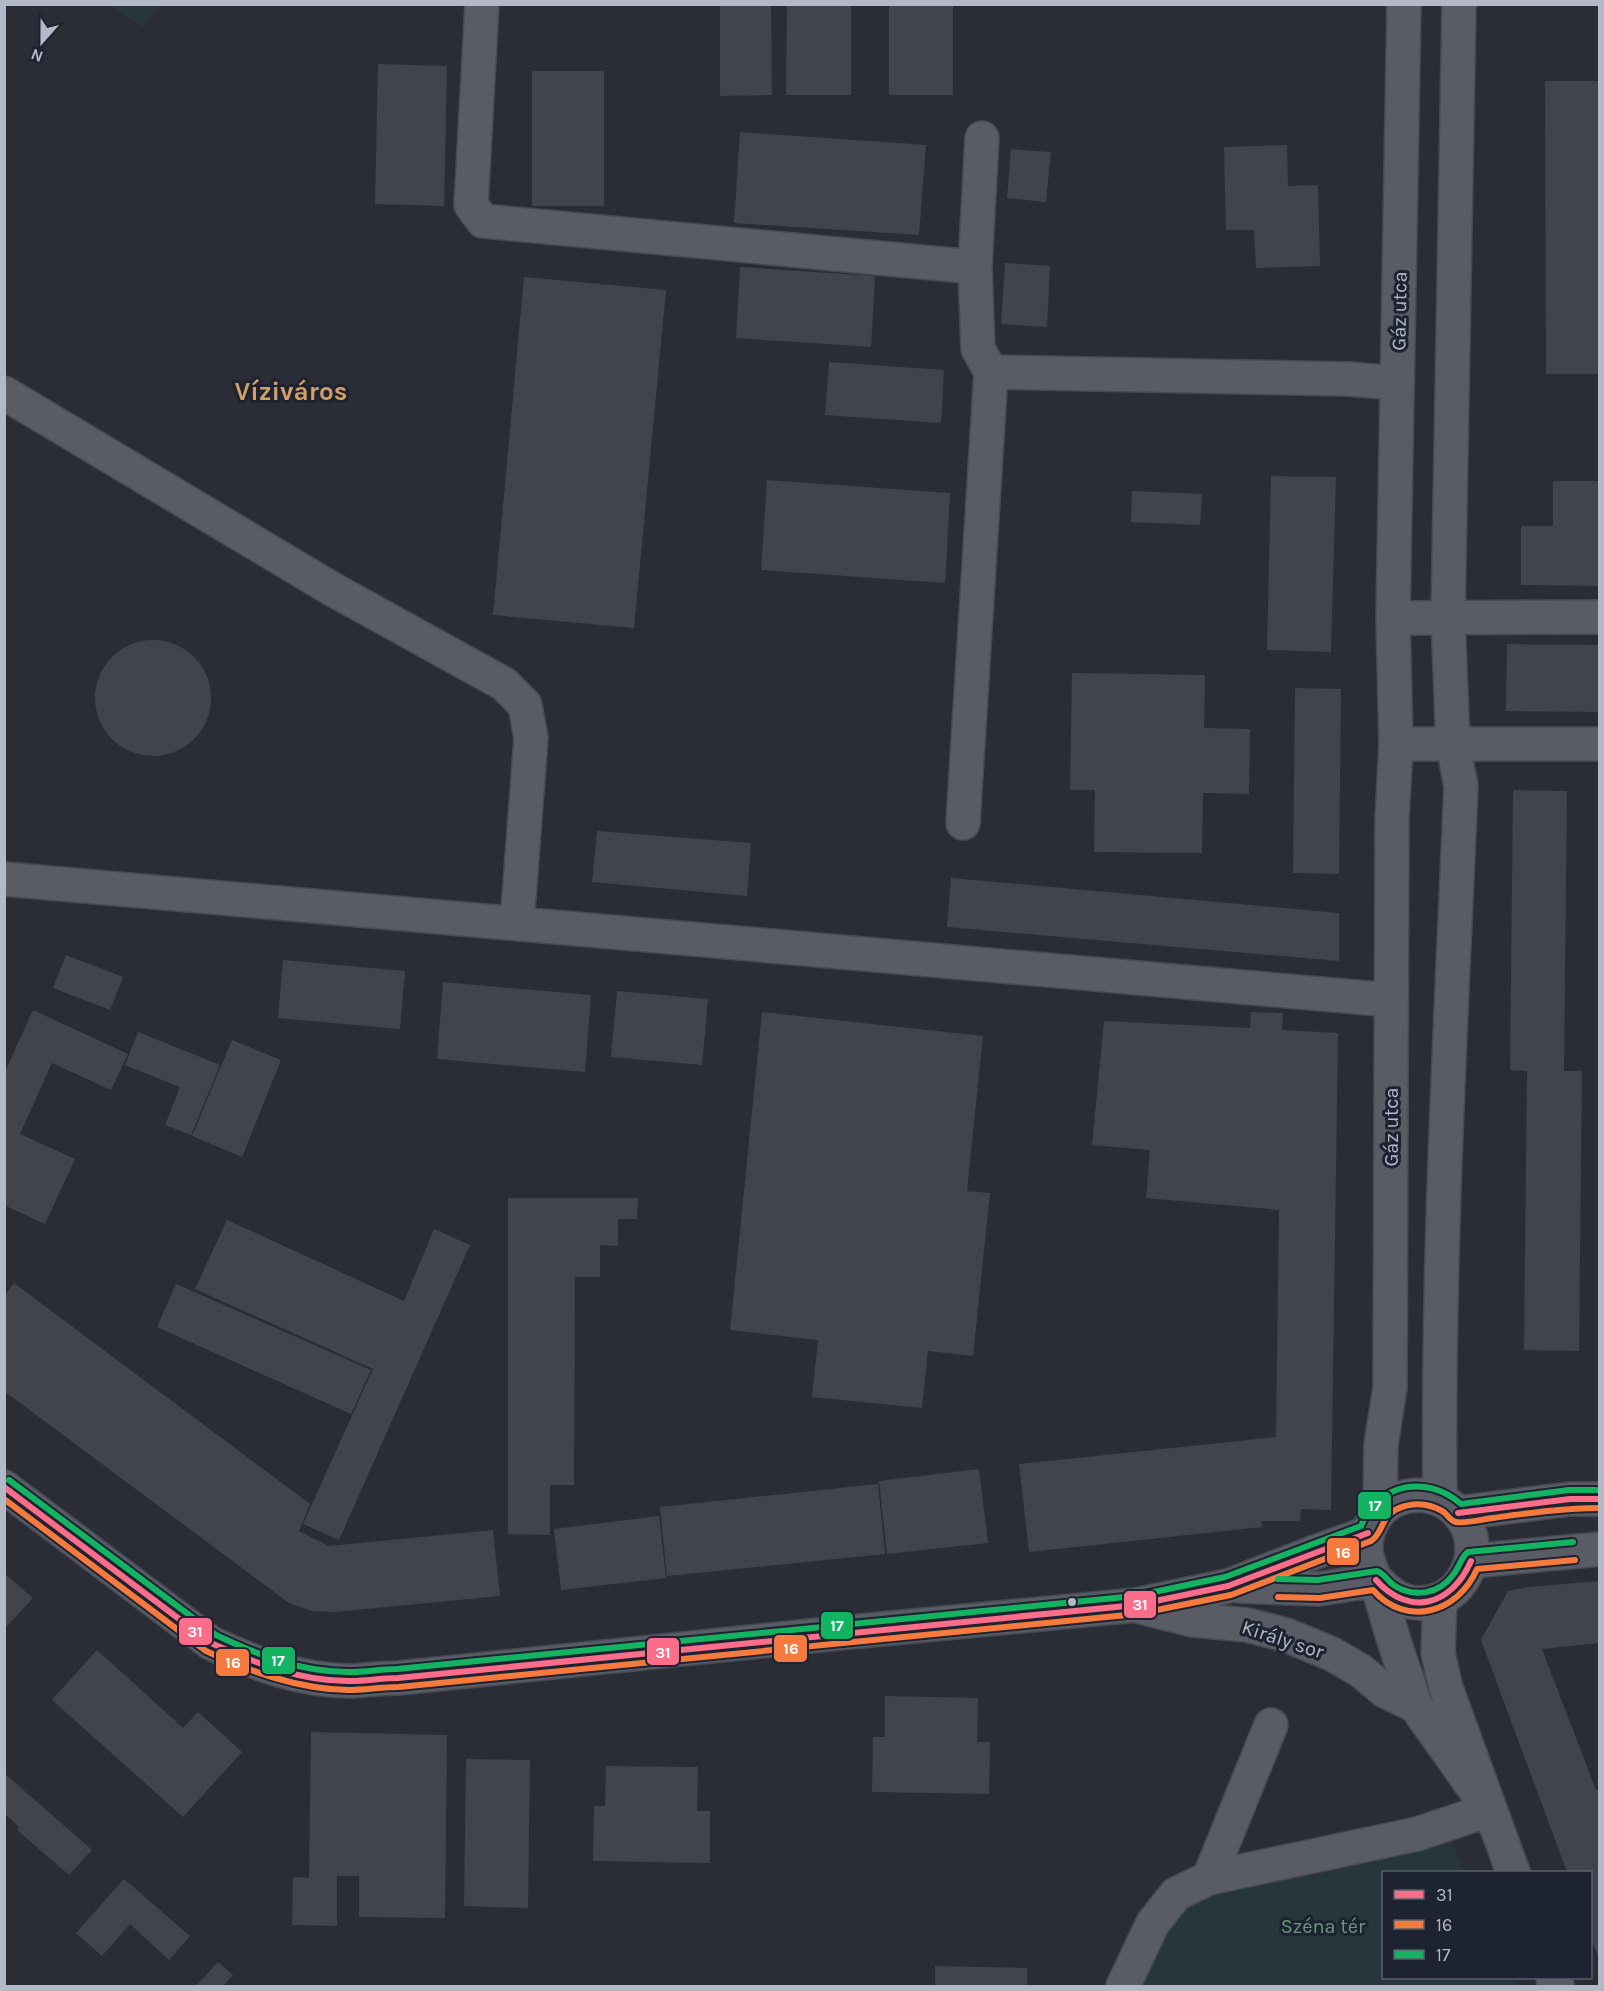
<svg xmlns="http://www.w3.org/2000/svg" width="1604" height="1991" font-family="Karla,sans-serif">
  <rect width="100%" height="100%" fill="#2a2d36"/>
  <path fill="#27363c" d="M 109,5 L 160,5 L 144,27 Z
    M 1448,1836 L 1465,1872 L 1384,1872 L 1384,1978 L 1516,1978 L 1520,1986 L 1136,1986 L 1173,1916 L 1202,1895 Z"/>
  <path fill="#41444c" d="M 720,4 L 771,4 L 772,95 L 720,96 Z
    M 787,4 L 851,4 L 851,95 L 786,95 Z
    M 889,4 L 953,4 L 953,95 L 889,95 Z
    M 378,64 L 447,66 L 444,206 L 375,204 Z
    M 532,71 L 604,71 L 604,206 L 532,206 Z
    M 1545,81 L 1600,81 L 1600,374 L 1546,374 Z
    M 740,132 L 926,145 L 919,235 L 734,223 Z
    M 1287,145 L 1288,186 L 1318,185 L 1320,266 L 1256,268 L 1254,230 L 1226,230 L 1224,147 Z
    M 1011,149 L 1051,152 L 1046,202 L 1007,198 Z
    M 1005,263 L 1050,266 L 1047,327 L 1001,324 Z
    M 740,267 L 875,276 L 871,347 L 736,338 Z
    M 524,277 L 666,290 L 634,628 L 493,615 Z
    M 829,362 L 944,370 L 941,423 L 825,415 Z
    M 1271,476 L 1336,477 L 1331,652 L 1267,650 Z
    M 767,480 L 950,493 L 945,583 L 761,570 Z
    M 1553,481 L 1600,481 L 1600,586 L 1521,585 L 1521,526 L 1553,526 Z
    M 1132,491 L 1202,494 L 1200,525 L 1131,522 Z
    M95 698a58 58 0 1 1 116 0a58 58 0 1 1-116 0Z
    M 1507,644 L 1600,645 L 1600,712 L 1506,711 Z
    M 1072,673 L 1205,675 L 1204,728 L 1250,729 L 1249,794 L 1203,793 L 1202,853 L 1094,852 L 1095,790 L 1070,790 Z
    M 1295,688 L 1341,689 L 1339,874 L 1293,873 Z
    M 1513,790 L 1567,791 L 1564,1071 L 1582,1071 L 1579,1351 L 1524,1350 L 1527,1071 L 1510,1070 Z
    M 597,831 L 751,843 L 747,896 L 592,882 Z
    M 951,878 L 1339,913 L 1339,961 L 947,927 Z
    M 66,955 L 123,977 L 110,1010 L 53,988 Z
    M 283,960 L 405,971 L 400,1029 L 278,1018 Z
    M 443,982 L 591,995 L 585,1072 L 437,1059 Z
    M 617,991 L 708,999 L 702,1065 L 611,1057 Z
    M 33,1010 L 128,1054 L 111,1090 L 52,1063 L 20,1134 L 75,1159 L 45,1224 L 4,1205 L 4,1074 Z
    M 762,1012 L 983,1036 L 967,1191 L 990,1193 L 973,1356 L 928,1351 L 922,1408 L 812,1397 L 818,1340 L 730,1330 Z
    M 1251,1012 L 1283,1013 L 1282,1030 L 1338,1033 L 1331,1510 L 1301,1509 L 1300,1521 L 1261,1521 L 1262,1527 L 1029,1552 L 1019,1464 L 1276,1437 L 1279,1210 L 1146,1198 L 1150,1150 L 1092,1145 L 1104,1021 L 1250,1028 Z
    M 138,1032 L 220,1065 L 191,1135 L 165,1125 L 180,1087 L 125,1065 Z
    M 232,1040 L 281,1060 L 242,1157 L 192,1136 Z
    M 508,1198 L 638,1198 L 637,1219 L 618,1219 L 618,1246 L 600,1245 L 600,1277 L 575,1277 L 574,1485 L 550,1485 L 550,1535 L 508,1534 Z
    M 227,1220 L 404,1301 L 434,1229 L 470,1245 L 339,1540 L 303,1524 L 373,1369 L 195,1289 Z
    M 14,1283 L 310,1504 L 299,1531 L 329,1546 L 493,1530 L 500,1596 L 335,1612 L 312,1611 L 289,1603 L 4,1391 L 4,1296 Z
    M 176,1284 L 371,1370 L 351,1414 L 157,1327 Z
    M 979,1469 L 988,1543 L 887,1554 L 879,1481 Z
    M 878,1484 L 885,1554 L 667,1576 L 660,1507 Z
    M 659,1516 L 666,1578 L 561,1590 L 554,1529 Z
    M 4,1573 L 33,1598 L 4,1629 Z
    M 1600,1581 L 1600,1643 L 1542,1649 L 1596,1790 L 1600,1789 L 1599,1959 L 1590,1936 L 1590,1872 L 1567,1872 L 1481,1640 L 1508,1591 L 1529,1587 Z
    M 97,1650 L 183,1728 L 198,1712 L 242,1752 L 183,1817 L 52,1700 Z
    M 885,1696 L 978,1698 L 977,1742 L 990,1742 L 989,1794 L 872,1792 L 873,1737 L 885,1737 Z
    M 311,1732 L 447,1735 L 445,1918 L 359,1917 L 359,1876 L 337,1876 L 337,1926 L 292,1925 L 293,1877 L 309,1878 Z
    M 466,1759 L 530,1760 L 528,1908 L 464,1906 Z
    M 606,1766 L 698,1767 L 697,1811 L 710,1811 L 710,1863 L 593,1861 L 594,1806 L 605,1806 Z
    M 4,1773 L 92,1850 L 69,1875 L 17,1830 L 19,1827 L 4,1813 Z
    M 124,1879 L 190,1936 L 169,1960 L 130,1924 L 102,1956 L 76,1933 Z
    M 218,1962 L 233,1975 L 223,1986 L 196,1986 Z
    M 935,1966 L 1027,1968 L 1027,1986 L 935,1986 Z"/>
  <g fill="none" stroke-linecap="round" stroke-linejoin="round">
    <defs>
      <path id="minor" d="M 482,4 L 471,205 L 483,221 L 975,267
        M 991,372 L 1348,379 L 1397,383
        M 4,393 L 332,589 L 504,684 L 525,705 L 531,738 L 517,924
        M 1393,618 L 1600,617
        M 1396,744 L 1600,744
        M 963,823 L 991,372 L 978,349 L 975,267 L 982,138
        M 4,879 L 1391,1000
        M 4,1487 L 211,1643 C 255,1664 302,1681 351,1681 C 366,1680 382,1678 398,1678 L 839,1633 L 1136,1605 L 1228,1586 L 1310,1554 L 1368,1533
        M 1440,1500 C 1437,1262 1451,1024 1461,786 L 1453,745 L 1448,618 L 1459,4
        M 1380,1510 L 1381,1444 L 1390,1388 L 1392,819 L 1396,744 L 1393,618 L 1404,4
        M 1458,1513 L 1570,1499 L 1600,1499
        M 1471,1561 L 1600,1549
        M 1376,1580 C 1384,1588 1393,1597 1405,1601 C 1460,1616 1496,1545 1453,1508 C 1438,1495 1416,1492 1398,1499 C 1379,1506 1367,1525 1366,1545 C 1365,1560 1372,1570 1377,1584 C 1387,1616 1395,1648 1407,1679 C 1410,1688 1412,1697 1416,1705 C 1422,1717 1432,1728 1439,1739 C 1456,1762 1472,1786 1489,1810
        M 1240,1586 L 1319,1589 L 1376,1580
        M 1440,1599 L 1438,1653 L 1446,1688 L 1513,1872
        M 1141,1607 L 1193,1620 L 1247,1625 L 1286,1635 L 1332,1654 L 1361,1671 L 1385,1691 L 1416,1706
        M 1209,1878 L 1271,1725
        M 1553,1978 L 1557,1986
        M 1123,1986 L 1153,1923 L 1176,1894 L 1209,1878 L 1417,1834 L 1489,1810"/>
    </defs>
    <use href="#minor" stroke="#464950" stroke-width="36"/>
    <use href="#minor" stroke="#595c64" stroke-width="33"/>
    <defs>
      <path id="bus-1" d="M 4,1487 L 211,1643 C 255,1663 302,1682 351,1681 C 367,1681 382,1678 398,1678 L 1136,1605 L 1228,1586 L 1368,1533
        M 1458,1513 L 1570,1499 L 1600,1499
        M 1376,1580 C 1410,1618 1452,1605 1471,1561"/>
      <path id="bus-2" d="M 4,1499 L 206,1651 C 251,1672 298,1689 348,1690 C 365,1690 382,1687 399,1687 L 1137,1614 L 1231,1595 L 1371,1541 C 1385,1532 1379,1513 1405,1506 C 1418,1502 1434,1505 1445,1513 C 1448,1516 1451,1521 1456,1522 C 1464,1524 1484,1519 1493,1518 C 1529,1513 1564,1508 1600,1508
        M 1278,1597 L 1320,1598 L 1373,1590 C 1406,1628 1458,1613 1477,1569 L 1575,1560"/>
      <path id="bus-3" d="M 9,1480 L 216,1635 C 258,1655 303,1673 351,1672 C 366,1672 382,1669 397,1669 L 1135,1596 L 1225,1577 L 1361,1526 C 1379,1483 1426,1474 1461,1504 L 1569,1490 L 1600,1490
        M 1278,1579 L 1318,1580 L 1377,1571 C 1385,1574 1388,1582 1395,1586 C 1415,1598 1439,1594 1453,1575 C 1459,1568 1461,1557 1468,1552 L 1573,1542"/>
    </defs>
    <use href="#bus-1" stroke="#1d2331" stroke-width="10"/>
    <use href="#bus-2" stroke="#1d2331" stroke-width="10"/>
    <use href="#bus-3" stroke="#1d2331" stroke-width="10"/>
    <use href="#bus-1" stroke="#fb6d88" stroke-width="6"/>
    <use href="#bus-2" stroke="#f6793e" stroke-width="6"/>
    <use href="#bus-3" stroke="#13b361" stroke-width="6"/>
  </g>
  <circle fill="#b3b9c7" stroke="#1d2331" stroke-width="2" cx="1072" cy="1602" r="5"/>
  <g text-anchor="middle" stroke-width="6" stroke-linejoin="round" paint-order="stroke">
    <g font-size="20" fill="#b3b9c7" stroke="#1d2331">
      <text transform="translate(1399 311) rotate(-89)" y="7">Gáz utca</text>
      <text transform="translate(1391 1127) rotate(-90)" y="7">Gáz utca</text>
      <text transform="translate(1283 1639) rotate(18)" y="7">Király sor</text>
    </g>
    <g font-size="20" fill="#6b987a" stroke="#1d2331">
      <text x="1323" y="1933">Széna tér</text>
    </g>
    <g font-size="26" font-weight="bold" fill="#d1a064" stroke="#1d2331">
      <text x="291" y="400">Víziváros</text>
    </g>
  </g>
  <g stroke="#1d2331" stroke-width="2">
    <rect x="1357" y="1491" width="35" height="29" rx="6" fill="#13b361"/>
    <rect x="1326" y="1537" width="34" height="29" rx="6" fill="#f6793e"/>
    <rect x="1123" y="1590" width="34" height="29" rx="6" fill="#fb6d88"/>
    <rect x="820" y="1611" width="34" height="29" rx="6" fill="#13b361"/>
    <rect x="178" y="1617" width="35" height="29" rx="6" fill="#fb6d88"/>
    <rect x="773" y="1634" width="35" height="29" rx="6" fill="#f6793e"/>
    <rect x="646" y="1637" width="34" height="29" rx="6" fill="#fb6d88"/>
    <rect x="261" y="1646" width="35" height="29" rx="6" fill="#13b361"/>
    <rect x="215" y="1648" width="35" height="29" rx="6" fill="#f6793e"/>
  </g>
  <g font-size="16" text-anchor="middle" font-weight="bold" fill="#fff">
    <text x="1375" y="1511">17</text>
    <text x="1343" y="1558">16</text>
    <text x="1140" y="1610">31</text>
    <text x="837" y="1631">17</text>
    <text x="195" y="1637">31</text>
    <text x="791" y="1654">16</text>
    <text x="663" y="1658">31</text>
    <text x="278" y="1666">17</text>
    <text x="233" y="1668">16</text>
  </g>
  <rect width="1604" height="1991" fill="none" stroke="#b3b9c7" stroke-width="12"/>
  <rect x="1382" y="1871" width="210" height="108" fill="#1d2331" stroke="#595f6d" stroke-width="1.5"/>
  <rect x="1394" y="1890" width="30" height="9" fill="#fb6d88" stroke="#595f6d" stroke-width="1.5"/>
  <text x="1436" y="1901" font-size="18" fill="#b3b9c7">31</text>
  <rect x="1394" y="1920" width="30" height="9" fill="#f6793e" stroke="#595f6d" stroke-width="1.5"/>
  <text x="1436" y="1931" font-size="18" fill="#b3b9c7">16</text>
  <rect x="1394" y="1950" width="30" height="9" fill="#13b361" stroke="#595f6d" stroke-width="1.5"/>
  <text x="1436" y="1961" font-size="18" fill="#b3b9c7">17</text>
  <g transform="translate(42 42) rotate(201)" stroke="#1d2331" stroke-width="4.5" paint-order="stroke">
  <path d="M0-4.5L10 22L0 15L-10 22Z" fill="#b3b9c7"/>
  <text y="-9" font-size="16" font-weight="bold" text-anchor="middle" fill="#b3b9c7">N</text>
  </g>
</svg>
